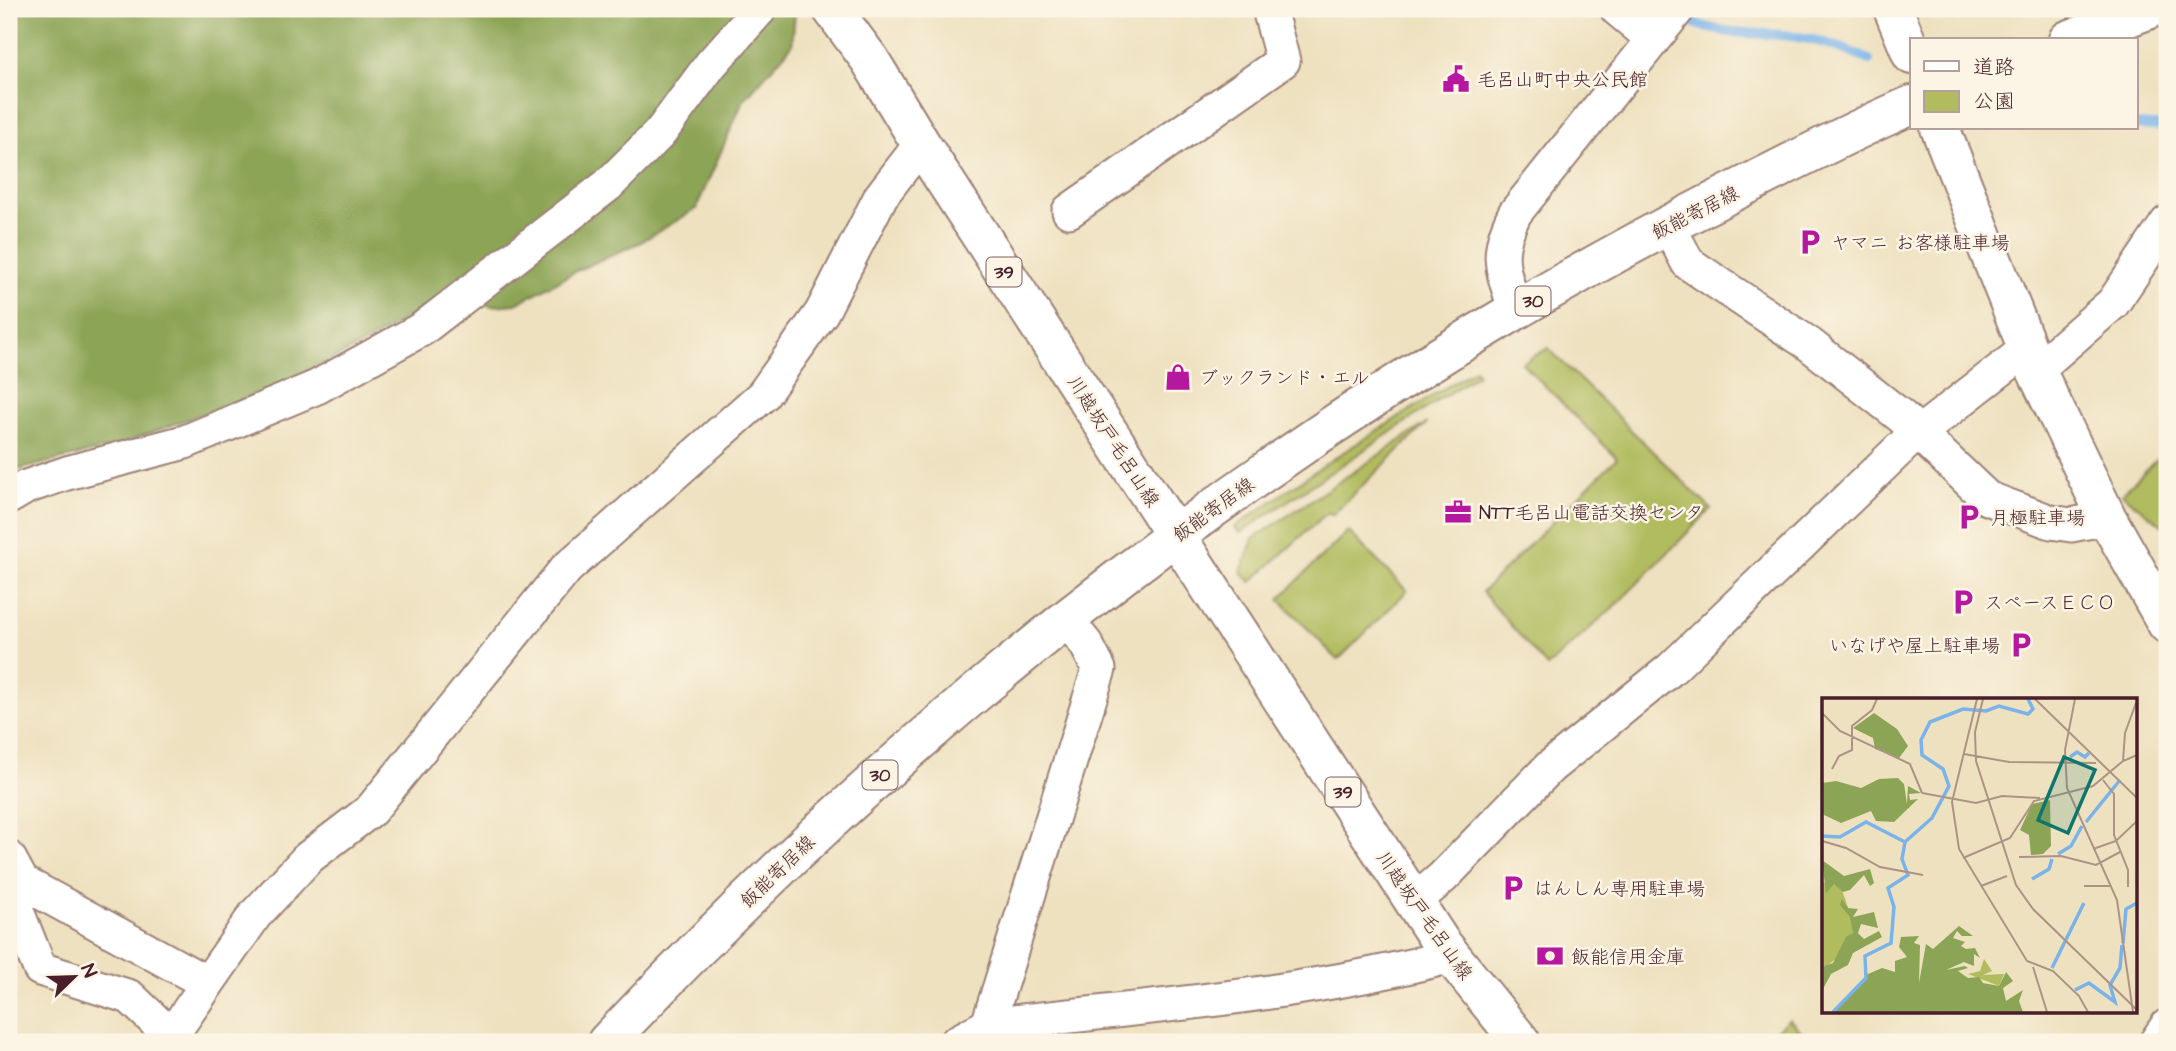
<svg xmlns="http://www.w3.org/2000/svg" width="2176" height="1051" font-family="'Architects Daughter','Klee One',sans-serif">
  <rect width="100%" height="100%" fill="#fcf5e5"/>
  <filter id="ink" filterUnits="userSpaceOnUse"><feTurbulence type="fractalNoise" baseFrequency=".0143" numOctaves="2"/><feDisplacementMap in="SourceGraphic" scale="14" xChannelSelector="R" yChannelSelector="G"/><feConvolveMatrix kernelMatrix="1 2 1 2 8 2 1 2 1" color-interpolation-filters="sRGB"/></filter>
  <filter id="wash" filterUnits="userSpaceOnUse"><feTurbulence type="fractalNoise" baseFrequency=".00686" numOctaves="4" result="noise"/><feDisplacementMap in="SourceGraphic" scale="28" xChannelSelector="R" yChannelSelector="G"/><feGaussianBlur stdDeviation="1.57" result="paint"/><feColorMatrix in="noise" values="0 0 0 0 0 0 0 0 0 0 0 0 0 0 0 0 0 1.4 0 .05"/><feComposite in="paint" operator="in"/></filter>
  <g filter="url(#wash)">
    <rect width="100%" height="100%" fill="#eee1c0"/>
    <path fill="#b0bc5e" stroke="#7d6e44" stroke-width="2" d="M 1548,348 L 1711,509 L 1618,603 L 1547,667 L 1482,592 L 1617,458 L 1522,363 Z
      M 1475,369 L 1478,374 L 1240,533 L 1235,527 L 1331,460 Z
      M 1427,423 L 1332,515 L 1328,512 L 1251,582 L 1241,572 L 1253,539 Z
      M 2167,449 L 2167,529 L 2122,494 Z
      M 1348,531 L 1407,591 L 1338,660 L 1279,599 Z
      M 1789,1019 L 1812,1042 L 1762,1042 Z"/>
    <path fill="#8ca455" stroke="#6b6240" stroke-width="2" d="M 9,9 L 792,9 L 795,13 L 792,45 L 743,101 L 696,209 L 639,243 L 578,270 L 516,304 L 492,306 L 448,295 L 358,347 L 269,389 L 116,446 L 9,472 Z"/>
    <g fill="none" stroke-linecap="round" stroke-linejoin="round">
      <path stroke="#79b3ea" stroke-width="10" d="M 1689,21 C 1722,36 1756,32 1791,36 C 1819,39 1843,48 1869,60
        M 2136,125 L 2167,127"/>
    </g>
  </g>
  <g filter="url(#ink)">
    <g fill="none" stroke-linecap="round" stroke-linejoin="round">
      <defs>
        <path id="street" d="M 1617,9 L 1653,39
          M 1069,211 L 1283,61 L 1269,9
          M 1668,225 L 1688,263 L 1809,344 L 1902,417 L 1987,498 L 2051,522 L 2071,525 L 2107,518
          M 1516,311 C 1502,269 1494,254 1515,213 L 1678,9
          M 2036,370 L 2113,303 L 2167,223
          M 9,497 L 26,487 L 67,473 L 185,442 L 317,387 L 422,329 L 608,185 L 660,133 L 711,64 L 760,9
          M 9,858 L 22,882 L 207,983
          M 9,891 L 40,969 L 130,997 L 171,1036
          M 1414,902 L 1443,877 L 1550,767 L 1671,669 L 1906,443 L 2027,349
          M 988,1025 L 1099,669 L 1086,644 L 1066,619
          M 171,1042 L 171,1036 L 255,915 L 308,858 L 371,810 L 566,569 L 763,395 L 822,312 L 881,196 L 921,144
          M 957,1042 L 988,1025 C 1142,1007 1300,996 1451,956
          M 2156,1042 L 2167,1026"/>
        <path id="secondary" d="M 1893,9 L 1912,55
          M 1940,128 L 2036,370 L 2107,518 L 2167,624"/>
        <path id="primary" d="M 832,9 L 870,60 L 921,144 L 1441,943 L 1521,1042
          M 2068,40 L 2150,9
          M 607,1042 C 925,704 1294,417 1707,205 C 1775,171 1842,135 1912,105"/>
      </defs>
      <use href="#street" stroke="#9c8076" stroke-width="37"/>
      <use href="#secondary" stroke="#9c8076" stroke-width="42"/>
      <use href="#primary" stroke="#9c8076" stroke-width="42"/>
      <use href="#street" stroke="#fff" stroke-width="33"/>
      <use href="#secondary" stroke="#fff" stroke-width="38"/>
      <use href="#primary" stroke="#fff" stroke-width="38"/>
    </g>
  </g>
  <defs>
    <symbol id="civic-bare" viewBox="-9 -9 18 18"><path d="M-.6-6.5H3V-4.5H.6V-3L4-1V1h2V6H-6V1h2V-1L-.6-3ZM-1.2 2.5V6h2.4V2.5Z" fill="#b5179e" stroke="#fcf5e5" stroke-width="2.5" paint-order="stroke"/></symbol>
    <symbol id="parking-bare" viewBox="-9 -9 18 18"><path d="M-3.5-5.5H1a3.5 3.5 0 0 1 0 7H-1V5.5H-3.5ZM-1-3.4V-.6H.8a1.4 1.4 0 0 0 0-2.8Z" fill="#b5179e" stroke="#fcf5e5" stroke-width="2.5" paint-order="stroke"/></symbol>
    <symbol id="shop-bare" viewBox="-9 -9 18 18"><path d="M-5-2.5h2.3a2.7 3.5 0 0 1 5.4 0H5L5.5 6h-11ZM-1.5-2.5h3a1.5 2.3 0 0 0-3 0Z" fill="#b5179e" stroke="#fcf5e5" stroke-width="2.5" paint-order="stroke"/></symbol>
    <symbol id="office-bare" viewBox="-9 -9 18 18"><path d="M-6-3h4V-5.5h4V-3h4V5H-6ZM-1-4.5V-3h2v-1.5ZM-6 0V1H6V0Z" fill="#b5179e" stroke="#fcf5e5" stroke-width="2.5" paint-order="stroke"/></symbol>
    <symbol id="bank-bare" viewBox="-9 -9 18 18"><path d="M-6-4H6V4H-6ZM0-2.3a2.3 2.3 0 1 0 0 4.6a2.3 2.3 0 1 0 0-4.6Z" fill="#b5179e" stroke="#fcf5e5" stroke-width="2.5" paint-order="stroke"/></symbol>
  </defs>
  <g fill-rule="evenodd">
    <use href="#civic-bare" x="1437" y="60" width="38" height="38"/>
    <use href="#parking-bare" x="1791" y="223" width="38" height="38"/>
    <use href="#shop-bare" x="1159" y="358" width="38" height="38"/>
    <use href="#office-bare" x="1439" y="493" width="38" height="38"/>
    <use href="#parking-bare" x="1950" y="498" width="38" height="38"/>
    <use href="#parking-bare" x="1944" y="583" width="38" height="38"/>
    <use href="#parking-bare" x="2002" y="626" width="38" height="38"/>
    <use href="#parking-bare" x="1494" y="869" width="38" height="38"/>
    <use href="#bank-bare" x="1531" y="937" width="38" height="38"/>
  </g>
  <g text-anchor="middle" stroke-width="5" stroke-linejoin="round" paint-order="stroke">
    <g fill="#fcf5e5" stroke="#7f5f63" stroke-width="2">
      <rect x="986.5" y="257.5" width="35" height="29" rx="5"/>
      <rect x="1515.5" y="286.5" width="35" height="29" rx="5"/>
      <rect x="862.5" y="760.5" width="35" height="29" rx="5"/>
      <rect x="1325.5" y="777.5" width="35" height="29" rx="5"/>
    </g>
    <g font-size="18" font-weight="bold" fill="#4a1f2b">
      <text x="1004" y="278">39</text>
      <text x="1533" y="307">30</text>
      <text x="880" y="781">30</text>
      <text x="1343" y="798">39</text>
    </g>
    <g font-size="19" fill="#4a1f2b" stroke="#fcf5e5" text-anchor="start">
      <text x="1477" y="86">毛呂山町中央公民館</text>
      <text x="1831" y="249">ヤマニ お客様駐車場</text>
      <text x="1199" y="384">ブックランド・エル</text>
      <text x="1479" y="519">NTT毛呂山電話交換センタ</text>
      <text x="1990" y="524">月極駐車場</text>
      <text x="1984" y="609">スペースＥＣＯ</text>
      <text x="2000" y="652" text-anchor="end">いなげや屋上駐車場</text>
      <text x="1534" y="895">はんしん専用駐車場</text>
      <text x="1571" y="963">飯能信用金庫</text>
    </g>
    <g font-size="19" fill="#4a1f2b" stroke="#fcf5e5">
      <text transform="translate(1695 212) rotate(-27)" y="7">飯能寄居線</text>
      <text transform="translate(1114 441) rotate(57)" y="7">川越坂戸毛呂山線</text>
      <text transform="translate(1213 509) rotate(-36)" y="7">飯能寄居線</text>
      <text transform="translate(777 871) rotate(-44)" y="7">飯能寄居線</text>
      <text transform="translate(1425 915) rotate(55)" y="7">川越坂戸毛呂山線</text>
    </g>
  </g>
  <g transform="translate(1822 698)">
    <rect width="315" height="315" fill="#eee1c0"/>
    <path d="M 8,183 L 20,192 L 33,230 L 21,255 L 0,272 L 0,185 ZM 162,261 L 170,273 L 161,277 L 182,276 L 177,288 L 146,276 L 158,273 Z" fill="#b0bc5e"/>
    <path d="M 52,15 L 75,31 L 86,48 L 77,60 L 53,51 L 51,40 L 31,30 ZM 76,80 L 82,86 L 85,106 L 86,88 L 99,95 L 87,96 L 88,102 L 96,101 L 72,124 L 54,123 L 49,113 L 19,125 L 0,116 L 0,85 L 14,83 L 39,90 L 57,81 ZM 228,102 L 229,148 L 221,156 L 209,157 L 207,137 L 198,132 L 210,106 ZM 0,162 L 22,178 L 48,171 L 52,185 L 48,188 L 42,177 L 28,192 L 21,194 L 12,186 L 4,195 ZM 20,201 L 26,210 L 36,211 L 31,219 L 52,214 L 56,230 L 39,226 L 36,235 L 42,241 L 57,233 L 60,239 L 31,255 L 26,267 L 9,276 L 0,293 L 0,269 L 11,265 L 24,239 L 31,235 L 28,219 L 18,207 ZM 137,228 L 151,238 L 140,238 L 135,233 L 131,240 L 143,244 L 139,248 L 144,251 L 153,250 L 158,260 L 152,256 L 152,268 L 142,264 L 124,272 L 143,268 L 146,270 L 136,273 L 146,280 L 157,279 L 161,285 L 177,288 L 184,274 L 191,283 L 181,290 L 184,303 L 201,292 L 197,303 L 201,314 L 12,314 L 46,276 L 60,270 L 73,274 L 73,263 L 85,259 L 77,249 L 79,239 L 97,238 L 92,245 L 98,247 L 97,285 L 104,246 L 111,251 Z" fill="#8ca455"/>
    <path fill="none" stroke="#79b3ea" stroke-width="3.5" d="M 248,59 L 255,54 L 263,59 L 267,55M 264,124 L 298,82M 0,138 L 18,139 L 44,124 L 83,144M 83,144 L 110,120 L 127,88 L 121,71 L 100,57 L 99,42 L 108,24 L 141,11 L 164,13 L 177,8 L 206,16 L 211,11 L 206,1M 236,156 L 249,148 L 260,128M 210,181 L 227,171 L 230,161M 301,245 L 304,211 L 315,205M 230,270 L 262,205M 253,292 L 267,285 L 293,304 L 288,287 L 298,270 L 300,247M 11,314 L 44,280 L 43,258 L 69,245 L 72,209 L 66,190 L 86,177 L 80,161 L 83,144"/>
    <path fill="none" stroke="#ac9384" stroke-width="2" d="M 155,1 L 130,104 L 137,151 L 205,263 L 231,273 L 257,298 L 266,314M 161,1 L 153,34 L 154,63 L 194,187 L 211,211 L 315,312M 213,1 L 315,100M 253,1 L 243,52 L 245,90 L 295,202 L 311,314M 0,15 L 18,33 L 88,66 L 100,95M 142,56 L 187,64 L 274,65M 301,63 L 303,35 L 314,5M 10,71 L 17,58 L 30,52 L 30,28 L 50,12 L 55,1M 281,82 L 292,96 L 292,137 L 306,172 L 306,189M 100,95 L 154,105 L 180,98 L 218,100M 0,143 L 24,150 L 58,169 L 101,177M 271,151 L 294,143 L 315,123M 197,159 L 239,158 L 274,167 L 298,154M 141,160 L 188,140 L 212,103 L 271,88 L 301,63 L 315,57M 159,188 L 185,178M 262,188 L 289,188M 211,269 L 225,314"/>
    <path fill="#0f766e" fill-opacity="0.15" stroke="#0f766e" stroke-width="3.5" d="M 242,59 L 273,72 L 246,135 L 216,122 Z"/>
    <rect width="315" height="315" fill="none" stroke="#4a1f2b" stroke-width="3.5"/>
  </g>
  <rect width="2176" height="1051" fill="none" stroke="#fcf5e5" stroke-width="35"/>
  <rect x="1910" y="38" width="228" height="91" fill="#fcf5e5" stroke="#b59f9b" stroke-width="2"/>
  <rect x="1924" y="61" width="35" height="10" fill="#ffffff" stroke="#b59f9b" stroke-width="2"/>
  <text x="1973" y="74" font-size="21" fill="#4a1f2b">道路</text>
  <rect x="1924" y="91" width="35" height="21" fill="#b0bc5e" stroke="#b59f9b" stroke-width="2"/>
  <text x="1973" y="108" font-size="21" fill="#4a1f2b">公園</text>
  <g transform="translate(74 977) rotate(67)" stroke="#fcf5e5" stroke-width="5" paint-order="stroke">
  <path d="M0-5L12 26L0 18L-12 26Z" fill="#4a1f2b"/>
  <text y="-10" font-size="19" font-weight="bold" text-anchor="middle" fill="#4a1f2b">N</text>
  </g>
</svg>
